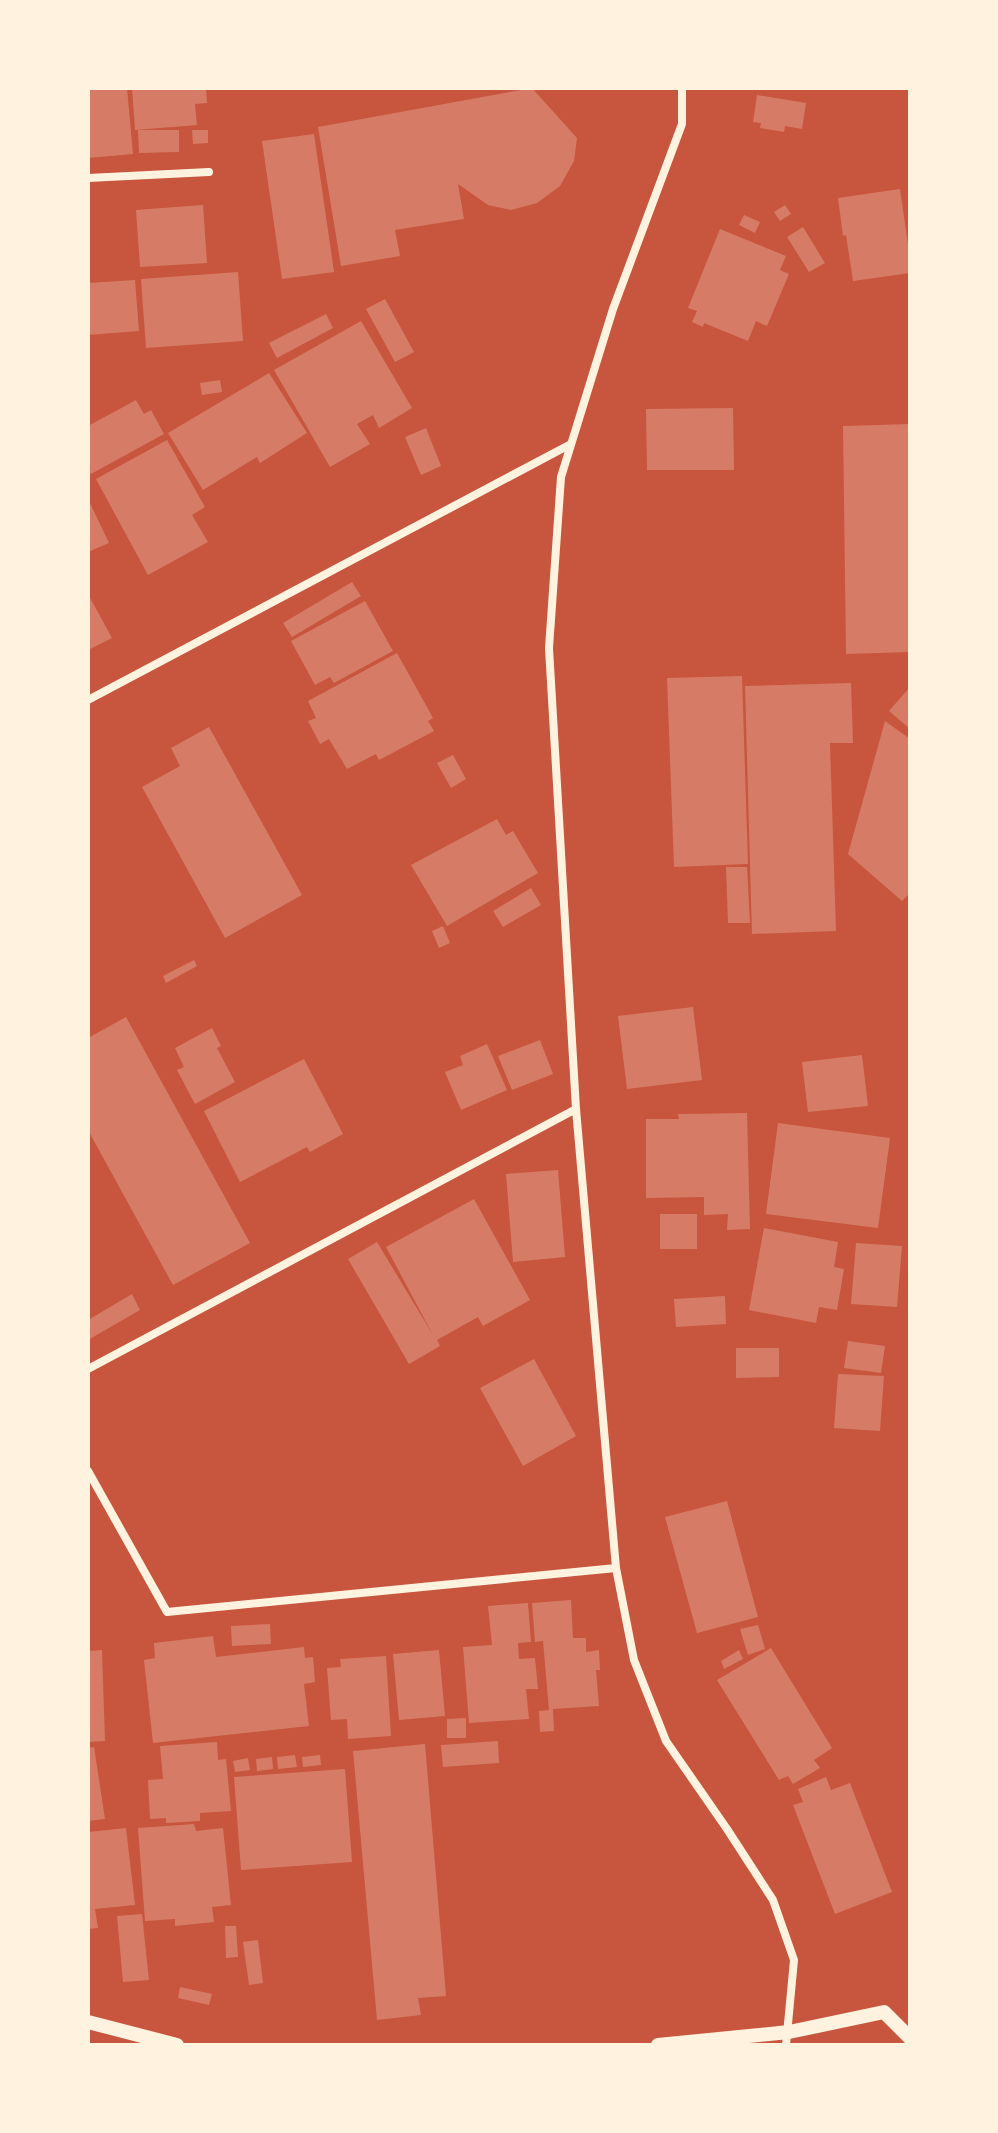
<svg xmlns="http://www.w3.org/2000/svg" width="998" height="2133" font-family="'Alegreya Sans',sans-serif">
  <rect width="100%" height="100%" fill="#c8553d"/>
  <path fill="#d67c66" d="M 88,88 L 127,88 L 133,154 L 88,158 Z
    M 132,88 L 206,88 L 207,103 L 195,104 L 197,125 L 135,130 Z
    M 532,88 L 577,138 L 574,161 L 560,186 L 537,203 L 511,210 L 488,205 L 458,184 L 464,219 L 395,230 L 400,256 L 341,266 L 318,127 Z
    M 757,95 L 806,103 L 802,129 L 785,126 L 784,132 L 760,128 L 761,123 L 753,122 Z
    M 138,130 L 179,130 L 179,152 L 139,153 Z
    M 192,130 L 208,130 L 208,143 L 193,144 Z
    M 314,134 L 334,272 L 282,279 L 262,141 Z
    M 900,189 L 910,258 L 910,273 L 853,281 L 846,235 L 843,236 L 838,198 Z
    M 203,205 L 207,263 L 140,267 L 136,210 Z
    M 785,205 L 791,214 L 780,221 L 774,212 Z
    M 744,215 L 760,222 L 755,233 L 739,225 Z
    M 803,227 L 825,263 L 809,272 L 787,237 Z
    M 720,229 L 786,256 L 780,270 L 789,274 L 767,326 L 756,321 L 748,341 L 704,323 L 703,327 L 692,322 L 697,311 L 688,308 Z
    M 238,272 L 243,341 L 146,348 L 141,279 Z
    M 135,280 L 139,331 L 88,335 L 88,283 Z
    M 385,299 L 414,352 L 395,362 L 366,309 Z
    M 326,314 L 333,328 L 277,358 L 269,343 Z
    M 361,321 L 412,408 L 379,428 L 373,415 L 357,424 L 370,444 L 330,467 L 274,370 Z
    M 269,373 L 307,433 L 260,463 L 257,457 L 203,490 L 168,433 Z
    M 220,380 L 222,392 L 202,395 L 200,383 Z
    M 136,400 L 144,414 L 151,410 L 164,434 L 91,474 L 88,469 L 88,426 Z
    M 733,408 L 734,470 L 647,470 L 646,409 Z
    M 910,424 L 910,652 L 846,654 L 843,426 Z
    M 426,428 L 441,466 L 421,475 L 405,437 Z
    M 167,440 L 205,507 L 192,515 L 208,542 L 148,575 L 96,479 Z
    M 88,499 L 109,543 L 88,552 Z
    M 352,582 L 361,596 L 292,637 L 283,623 Z
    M 88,594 L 112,638 L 88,650 Z
    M 365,601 L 393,651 L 334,683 L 330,677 L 315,685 L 291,641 Z
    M 397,653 L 433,718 L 428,721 L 434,731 L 379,760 L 376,754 L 347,769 L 329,739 L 320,744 L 308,721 L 316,718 L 308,701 Z
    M 742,676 L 748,864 L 674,867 L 667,678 Z
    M 851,683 L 853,743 L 830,743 L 836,931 L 752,934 L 745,686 Z
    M 910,687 L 910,729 L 889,711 Z
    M 885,721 L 910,739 L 910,893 L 902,901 L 848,854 Z
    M 209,727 L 302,895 L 225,938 L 142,787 L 180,766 L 171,748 Z
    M 453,755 L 466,779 L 451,788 L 437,763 Z
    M 497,819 L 506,835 L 513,831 L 538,873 L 447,926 L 411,865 Z
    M 726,867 L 747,867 L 750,923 L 728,923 Z
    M 531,888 L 541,905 L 503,927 L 493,911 Z
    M 443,926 L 450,943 L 439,948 L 432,931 Z
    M 194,960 L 197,966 L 166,983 L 163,976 Z
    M 693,1007 L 702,1080 L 627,1089 L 618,1016 Z
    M 126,1017 L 250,1243 L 173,1285 L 88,1130 L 88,1038 Z
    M 212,1028 L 221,1046 L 217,1048 L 235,1082 L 195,1104 L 177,1070 L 184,1067 L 175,1048 Z
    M 540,1040 L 553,1074 L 512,1090 L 498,1056 Z
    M 487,1044 L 507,1090 L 461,1110 L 445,1072 L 463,1065 L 460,1056 Z
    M 862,1055 L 868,1106 L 808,1112 L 802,1062 Z
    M 304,1059 L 343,1134 L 310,1152 L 307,1147 L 240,1182 L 204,1111 Z
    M 747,1113 L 750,1229 L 727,1230 L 728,1214 L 704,1215 L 704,1197 L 646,1198 L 646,1119 L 679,1119 L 678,1114 Z
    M 778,1123 L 890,1138 L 878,1228 L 766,1214 Z
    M 558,1170 L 565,1257 L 513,1262 L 506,1174 Z
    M 474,1199 L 530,1300 L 483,1326 L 478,1317 L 437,1340 L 440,1346 L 409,1364 L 348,1259 L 377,1242 L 433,1335 L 386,1247 Z
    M 660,1214 L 697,1214 L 697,1249 L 660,1249 Z
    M 764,1228 L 838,1242 L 834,1267 L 844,1269 L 837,1310 L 819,1307 L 816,1323 L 749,1310 Z
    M 856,1243 L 902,1246 L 897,1307 L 851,1304 Z
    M 132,1294 L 140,1310 L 88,1340 L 88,1320 Z
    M 725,1296 L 726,1324 L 676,1327 L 674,1299 Z
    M 848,1341 L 885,1346 L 881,1373 L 844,1368 Z
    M 736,1348 L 779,1348 L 779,1377 L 736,1378 Z
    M 534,1359 L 576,1436 L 523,1466 L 480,1388 Z
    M 838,1374 L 884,1376 L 880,1431 L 834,1428 Z
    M 727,1501 L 758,1617 L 697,1633 L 665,1517 Z
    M 571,1600 L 573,1638 L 586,1638 L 586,1652 L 599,1650 L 600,1670 L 596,1670 L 599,1706 L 553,1709 L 554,1731 L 540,1732 L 539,1711 L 549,1710 L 543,1641 L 535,1642 L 532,1603 Z
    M 528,1603 L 531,1642 L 518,1643 L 519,1659 L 535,1658 L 538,1689 L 526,1689 L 529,1719 L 469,1723 L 463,1647 L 492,1645 L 488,1606 Z
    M 270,1624 L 271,1644 L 232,1646 L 231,1626 Z
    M 758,1625 L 765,1649 L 748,1655 L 740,1629 Z
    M 213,1636 L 216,1657 L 304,1647 L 305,1658 L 313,1657 L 315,1682 L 304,1684 L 309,1726 L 153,1743 L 144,1660 L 155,1658 L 154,1643 Z
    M 771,1648 L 832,1748 L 814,1760 L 820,1768 L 793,1784 L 788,1776 L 779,1780 L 717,1680 Z
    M 102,1650 L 105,1741 L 88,1742 L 88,1651 Z
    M 439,1650 L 445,1716 L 399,1720 L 393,1654 Z
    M 739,1650 L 743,1659 L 724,1669 L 721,1661 Z
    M 386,1656 L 391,1736 L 348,1739 L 347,1719 L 331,1720 L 327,1668 L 341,1667 L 340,1659 Z
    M 466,1718 L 466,1738 L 447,1738 L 447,1719 Z
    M 498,1741 L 499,1763 L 443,1767 L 441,1745 Z
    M 217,1742 L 218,1760 L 226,1759 L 231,1811 L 200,1813 L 200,1821 L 166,1823 L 166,1818 L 150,1819 L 148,1780 L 163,1779 L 160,1746 Z
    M 425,1744 L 446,1996 L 418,1998 L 421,2015 L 377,2020 L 353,1751 Z
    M 94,1747 L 105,1819 L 88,1821 L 88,1748 Z
    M 295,1755 L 297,1767 L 278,1769 L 277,1757 Z
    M 320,1755 L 321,1765 L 303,1767 L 302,1757 Z
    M 272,1757 L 273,1769 L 257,1771 L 256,1759 Z
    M 248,1758 L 250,1770 L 235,1772 L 233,1761 Z
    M 345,1769 L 352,1862 L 241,1870 L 234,1777 Z
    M 826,1777 L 831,1790 L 850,1783 L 892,1892 L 835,1914 L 793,1805 L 803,1802 L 798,1789 Z
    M 194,1824 L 196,1831 L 223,1828 L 231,1905 L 212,1907 L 214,1922 L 175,1926 L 175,1919 L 145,1921 L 138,1828 Z
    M 126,1828 L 135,1905 L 95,1909 L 98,1928 L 88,1929 L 88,1832 Z
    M 142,1914 L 149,1980 L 123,1982 L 117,1916 Z
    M 225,1926 L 236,1926 L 238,1957 L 226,1958 Z
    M 258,1940 L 263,1983 L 249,1985 L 243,1942 Z
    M 180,1987 L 212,1994 L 209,2005 L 178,1998 Z"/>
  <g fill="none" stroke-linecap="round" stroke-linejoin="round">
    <path stroke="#fff3e0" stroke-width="8" d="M 682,88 L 682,124 L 613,309 L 561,477 L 549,648 L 576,1109 L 616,1568 L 634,1660 L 666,1741 L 727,1829 L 773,1900 L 794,1960 L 786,2045
      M 88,178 L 209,172
      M 88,700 L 571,444
      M 88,1369 L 576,1109
      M 88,1471 L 167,1612 L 616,1568"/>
    <path stroke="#fff3e0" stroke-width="14" d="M 88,2022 L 177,2045
      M 658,2045 L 789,2032 L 884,2012 L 910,2038"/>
  </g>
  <rect width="998" height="2133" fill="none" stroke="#fff3e0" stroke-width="180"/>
</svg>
